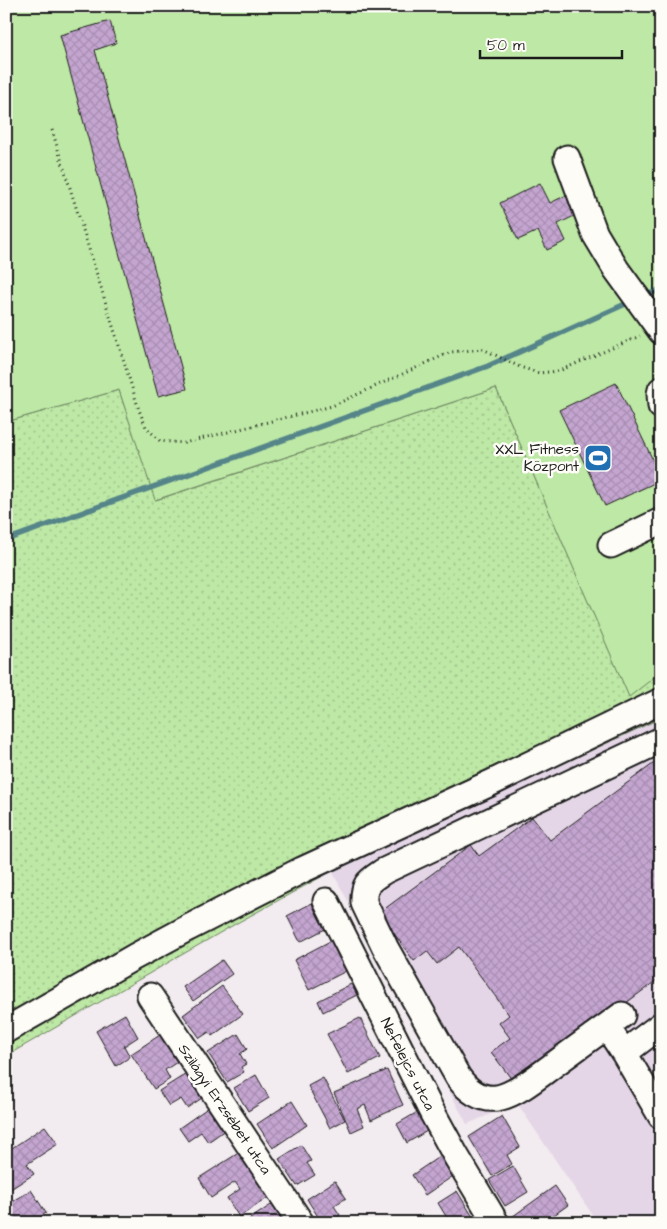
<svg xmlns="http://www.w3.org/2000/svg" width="667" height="1229" font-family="'Architects Daughter',sans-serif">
  <defs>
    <pattern id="grass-dots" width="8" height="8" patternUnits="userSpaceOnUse" patternTransform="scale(1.25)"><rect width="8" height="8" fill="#bde8a5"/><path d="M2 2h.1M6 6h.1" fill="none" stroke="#a2c68d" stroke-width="1.8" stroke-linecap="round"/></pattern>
    <pattern id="building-cross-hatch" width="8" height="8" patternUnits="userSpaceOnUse" patternTransform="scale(1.25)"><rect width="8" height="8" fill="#c4a5d0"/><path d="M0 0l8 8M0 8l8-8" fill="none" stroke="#a88db2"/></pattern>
  </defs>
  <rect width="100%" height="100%" fill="#f2ebef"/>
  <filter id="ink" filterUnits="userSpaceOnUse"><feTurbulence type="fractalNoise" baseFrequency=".02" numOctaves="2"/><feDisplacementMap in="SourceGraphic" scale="10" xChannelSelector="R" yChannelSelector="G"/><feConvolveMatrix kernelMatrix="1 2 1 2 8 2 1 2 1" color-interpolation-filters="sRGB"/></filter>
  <g filter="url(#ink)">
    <path fill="#e4d6e6" d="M 661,718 L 661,1223 L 598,1223 L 517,1103 L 467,1124 L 332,871 Z"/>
    <path fill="url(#grass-dots)" stroke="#6c8260" d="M 496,388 L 629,696 L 661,672 L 661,718 L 332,871 L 237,923 L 6,1056 L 6,422 L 119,390 L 156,500 Z"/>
    <path fill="#bde8a5" stroke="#6c8260" d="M 6,6 L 661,6 L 661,672 L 629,697 L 496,388 L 155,500 L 119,390 L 6,422 Z"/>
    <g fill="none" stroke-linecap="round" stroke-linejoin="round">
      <path stroke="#548589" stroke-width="5.5" d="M 643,297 L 661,289
        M 6,540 L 488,366 L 632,301"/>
    </g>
    <path fill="url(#building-cross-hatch)" stroke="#1c1c1c" d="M 110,21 L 116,43 L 95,50 L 187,389 L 158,396 L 60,35 Z
      M 540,183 L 550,203 L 569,194 L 578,214 L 558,224 L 566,241 L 547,250 L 538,231 L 518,240 L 500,203 Z
      M 616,383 L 661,477 L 661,480 L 605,506 L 559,410 Z
      M 661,758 L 661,977 L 516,1085 L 491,1052 L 510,1038 L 499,1023 L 509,1015 L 459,947 L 437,964 L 427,951 L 414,961 L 379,913 L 471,845 L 479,856 L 532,817 L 550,840 Z
      M 314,902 L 327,928 L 300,942 L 287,916 Z
      M 334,939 L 350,969 L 309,990 L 294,960 Z
      M 222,960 L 232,974 L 193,1001 L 183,987 Z
      M 351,984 L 357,995 L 323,1012 L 318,1001 Z
      M 222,986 L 243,1014 L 212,1036 L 209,1032 L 200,1038 L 183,1015 Z
      M 125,1014 L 138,1037 L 124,1046 L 130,1057 L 116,1066 L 96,1031 Z
      M 360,1018 L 380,1058 L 348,1074 L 327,1034 Z
      M 238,1034 L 247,1049 L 240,1054 L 246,1064 L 241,1067 L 244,1072 L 227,1082 L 208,1053 Z
      M 160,1035 L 177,1062 L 165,1070 L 170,1079 L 154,1089 L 131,1054 Z
      M 387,1070 L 403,1105 L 371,1120 L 365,1105 L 357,1109 L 364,1126 L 351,1132 L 334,1093 Z
      M 186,1074 L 202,1098 L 187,1108 L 181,1099 L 169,1106 L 159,1091 Z
      M 256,1075 L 269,1098 L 248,1111 L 234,1088 Z
      M 323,1078 L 345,1120 L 330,1128 L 308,1086 Z
      M 292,1101 L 307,1125 L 273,1148 L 257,1124 Z
      M 209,1107 L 225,1130 L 208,1142 L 201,1132 L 188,1141 L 179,1128 Z
      M 421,1110 L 432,1128 L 407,1143 L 397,1124 Z
      M 502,1116 L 520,1147 L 507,1155 L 512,1164 L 492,1176 L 469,1137 Z
      M 45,1126 L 58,1144 L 27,1164 L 34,1174 L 6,1192 L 6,1152 Z
      M 301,1145 L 311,1161 L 307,1163 L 315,1175 L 297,1186 L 279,1159 Z
      M 240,1152 L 269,1197 L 239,1217 L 227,1198 L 240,1189 L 235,1182 L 211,1198 L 199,1178 Z
      M 446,1152 L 459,1172 L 425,1195 L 412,1175 Z
      M 513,1166 L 528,1192 L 505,1206 L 489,1180 Z
      M 335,1181 L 346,1198 L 334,1206 L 340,1215 L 329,1223 L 322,1223 L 307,1199 Z
      M 555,1186 L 568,1205 L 543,1223 L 512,1223 L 509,1219 Z
      M 31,1190 L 46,1213 L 31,1223 L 16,1223 L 6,1206 Z
      M 457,1191 L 476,1222 L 475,1223 L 450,1223 L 438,1203 Z
      M 274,1203 L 286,1223 L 244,1223 Z"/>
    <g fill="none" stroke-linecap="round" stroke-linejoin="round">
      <defs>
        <path id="minor" d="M 567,158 L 595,234 L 616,269 L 661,331
          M 661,390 L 660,394 L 661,406
          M 611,545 L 661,521
          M 326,901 L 432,1112 L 456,1156 L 496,1223
          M 150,996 L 301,1223
          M 622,1015 C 600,1031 578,1047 556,1063 C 541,1074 516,1095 497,1098 C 481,1100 467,1090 458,1077 L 385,947 L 364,903 C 363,883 369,881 384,871 L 661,740
          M 607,1027 L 624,1053 L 661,1116
          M 6,1030 L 134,957 L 188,928 L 302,870 L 493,782 L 661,701
          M 624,1053 L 661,1025"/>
      </defs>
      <use href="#minor" stroke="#1c1c1c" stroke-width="29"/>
      <path stroke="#1c1c1c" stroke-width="3" stroke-dasharray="1 4" stroke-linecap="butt" d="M 52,130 L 139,410 L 146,427 L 160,441 L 184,443 L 332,406 L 451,352 L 483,349 L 520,367 L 539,373 L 559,371 L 640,336"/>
      <use href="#minor" stroke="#fdfcf7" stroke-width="25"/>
    </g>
  </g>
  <defs>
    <symbol id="stadium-square" viewBox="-11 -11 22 22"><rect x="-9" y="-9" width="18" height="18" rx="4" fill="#1f6fb2" stroke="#fdfcf7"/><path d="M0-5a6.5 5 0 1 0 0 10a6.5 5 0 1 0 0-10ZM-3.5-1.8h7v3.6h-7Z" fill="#fff"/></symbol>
  </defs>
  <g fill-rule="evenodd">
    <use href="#stadium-square" x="582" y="442" width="32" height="32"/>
  </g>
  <g text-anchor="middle" stroke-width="5" stroke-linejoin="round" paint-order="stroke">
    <g font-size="15" fill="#1c1c1c" stroke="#fdfcf7" text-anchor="end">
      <text x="579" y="454">XXL Fitness<tspan x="579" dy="17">Központ</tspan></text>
    </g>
    <g font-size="15" fill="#1c1c1c" stroke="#fdfcf7">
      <text transform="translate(408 1064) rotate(63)" y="5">Nefelejcs utca</text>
      <text transform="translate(225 1109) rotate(56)" y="5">Szilágyi Erzsébet utca</text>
    </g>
  </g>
  <rect width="667" height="1229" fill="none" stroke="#fdfcf7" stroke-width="25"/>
  <rect x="12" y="12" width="642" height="1204" fill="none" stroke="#1c1c1c" stroke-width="2" filter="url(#ink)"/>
  <path d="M480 50v8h142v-8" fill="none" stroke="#1c1c1c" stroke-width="2.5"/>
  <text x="487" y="50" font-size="15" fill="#1c1c1c" stroke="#fdfcf7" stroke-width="4" paint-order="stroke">50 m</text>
</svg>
